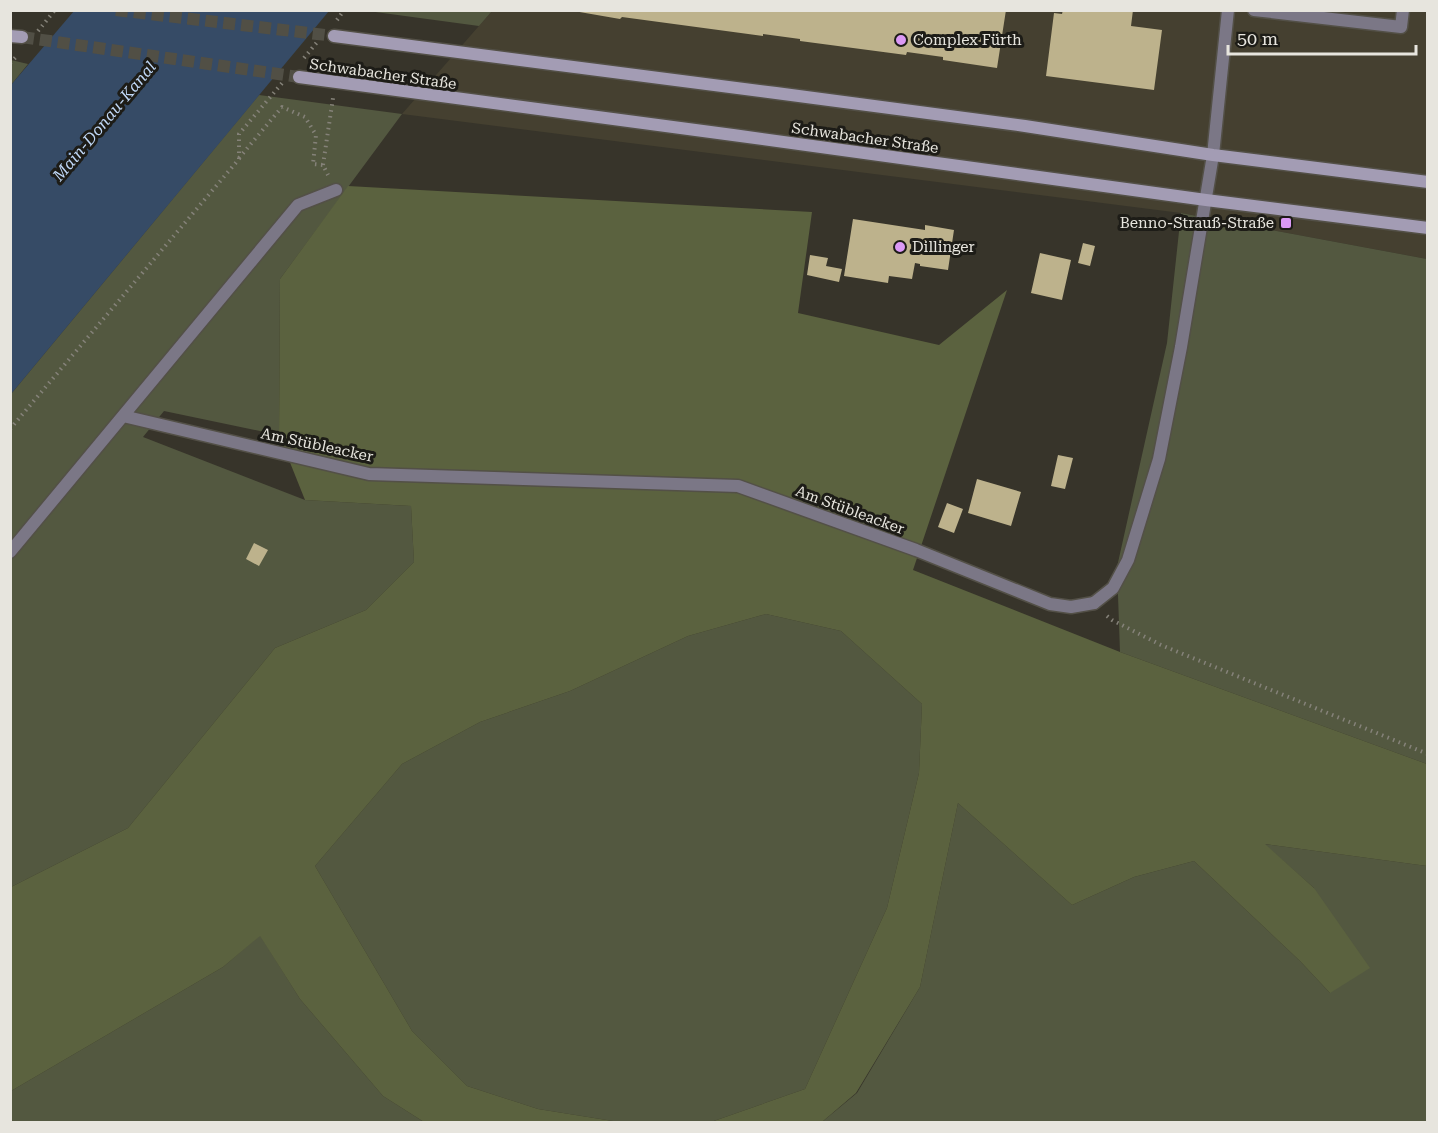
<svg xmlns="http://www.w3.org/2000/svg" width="1438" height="1133" font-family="'Roboto Serif',serif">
  <rect width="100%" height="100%" fill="#37342a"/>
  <path fill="#454030" d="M 492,11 L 1427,11 L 1427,259 L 1181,213 L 402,114 Z"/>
  <path fill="#535840" d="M 368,11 L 492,11 L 479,26 Z
    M 11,60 L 28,64 L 11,85 L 10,60 Z
    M 259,95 L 402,114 L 280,279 L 279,435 L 164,411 L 143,437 L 305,500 L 411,506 L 414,562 L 366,610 L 275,648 L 128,828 L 11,887 L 11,394 Z
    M 1181,213 L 1427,259 L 1427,764 L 1120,652 L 1117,567 L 1167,343 Z
    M 766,614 L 841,631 L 922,704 L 919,773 L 887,908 L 805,1089 L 711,1122 L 619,1122 L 538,1109 L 467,1086 L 412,1031 L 315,866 L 402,764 L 480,722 L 570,691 L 688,636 Z
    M 958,803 L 1072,905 L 1134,877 L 1194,861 L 1300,961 L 1330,993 L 1314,888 L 1264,844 L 1427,866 L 1427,1122 L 822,1122 L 857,1093 L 920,987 Z
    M 260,935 L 300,999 L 383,1096 L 424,1122 L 11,1122 L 11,1091 L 223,967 Z"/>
  <path fill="#5b623f" d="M 348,186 L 812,212 L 798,313 L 939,345 L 1007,290 L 913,570 L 1120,652 L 1427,764 L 1427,866 L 1265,844 L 1314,888 L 1370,968 L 1330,993 L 1300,961 L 1194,861 L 1134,877 L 1072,905 L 958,803 L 920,987 L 856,1093 L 822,1122 L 711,1122 L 805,1089 L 887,908 L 919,773 L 922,704 L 841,631 L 766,614 L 688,636 L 570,691 L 480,722 L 402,764 L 315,866 L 412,1031 L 467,1086 L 538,1109 L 619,1122 L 424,1122 L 383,1096 L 300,999 L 260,936 L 223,967 L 11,1091 L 11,887 L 128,828 L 275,648 L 366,610 L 414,562 L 411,506 L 305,500 L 279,435 L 280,279 Z"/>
  <path fill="#364b66" d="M 74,11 L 329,11 L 11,394 L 11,85 Z"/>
  <path fill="#bdb28c" d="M 568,10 L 1006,10 L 997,68 L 943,60 L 943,57 L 907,52 L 906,55 L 800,41 L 800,39 L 763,34 L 763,36 L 622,17 L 620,19 Z
    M 1063,10 L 1133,10 L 1131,26 L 1162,30 L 1154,90 L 1046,76 L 1054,13 L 1062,14 Z
    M 853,219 L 925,230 L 925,225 L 954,230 L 948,270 L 920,266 L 920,264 L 915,263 L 912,279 L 889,276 L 888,283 L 844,276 Z
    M 1083,243 L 1095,246 L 1090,266 L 1078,263 Z
    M 1040,253 L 1071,260 L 1062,300 L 1031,293 Z
    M 810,255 L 828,258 L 826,266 L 842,269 L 839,282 L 807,275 Z
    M 1058,455 L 1073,458 L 1065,489 L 1051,486 Z
    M 977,479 L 1021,492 L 1011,526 L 968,513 Z
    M 947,503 L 963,509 L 954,533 L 938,527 Z
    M 254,543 L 268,550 L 259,566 L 246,559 Z"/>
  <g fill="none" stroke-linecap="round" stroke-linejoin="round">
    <path stroke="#514f45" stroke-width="12" stroke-dasharray="12 6" stroke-linecap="butt" d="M 116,10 L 334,36
      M 22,37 L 299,77"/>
    <defs>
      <path id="lane" d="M 1254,10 L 1401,27 L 1403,10
        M 123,416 L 369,474 L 738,486 L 916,550 L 1050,604 L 1071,607 L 1094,603
        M 10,552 L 298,205 L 336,190"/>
      <path id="street" d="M 1094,603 L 1113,588 L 1128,560 L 1159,459 L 1181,347 L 1213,155 L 1228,10"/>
      <path id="secondary" d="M 10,36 L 22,37
        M 334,36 L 776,93 L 1025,126 L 1213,155 L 1428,182
        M 299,77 L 733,135 L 1206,200 L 1428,228"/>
    </defs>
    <use href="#lane" stroke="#535047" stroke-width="15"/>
    <use href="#street" stroke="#535047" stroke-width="15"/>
    <use href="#secondary" stroke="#535047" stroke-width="15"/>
    <path stroke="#858279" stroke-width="4" stroke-dasharray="1.5 4.5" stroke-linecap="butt" d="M 337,20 L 344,10
      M 38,31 L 55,10
      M 304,58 L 318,41
      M 10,63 L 18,55
      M 239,158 L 282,107 L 305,117 L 316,135 L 313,164 L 323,165 L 328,175
      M 323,165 L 333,98
      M 10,429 L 239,159 L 239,134 L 283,82
      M 1107,616 L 1112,620 L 1161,645 L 1428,754"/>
    <use href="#lane" stroke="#7b7786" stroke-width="12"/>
    <use href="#street" stroke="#7b7786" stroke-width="12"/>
    <use href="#secondary" stroke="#a39cb4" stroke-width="12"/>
  </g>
  <g fill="#db99f5" stroke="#1d1c17" stroke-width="2">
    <circle cx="901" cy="40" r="6"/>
    <rect x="1280" y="217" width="12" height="12" rx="3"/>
    <circle cx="900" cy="247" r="6"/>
  </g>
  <g text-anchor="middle" stroke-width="6" stroke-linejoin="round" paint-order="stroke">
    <g font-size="15" fill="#e7e5de" stroke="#1d1c17" text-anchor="start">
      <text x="913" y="45">Complex Fürth</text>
      <text x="1274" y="228" text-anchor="end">Benno-Strauß-Straße</text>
      <text x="912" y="252">Dillinger</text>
    </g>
    <g font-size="15" fill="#e7e5de" stroke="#1d1c17">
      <text transform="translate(383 74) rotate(8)" y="5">Schwabacher Straße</text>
      <text transform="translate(865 138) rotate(8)" y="5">Schwabacher Straße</text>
      <text transform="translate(317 445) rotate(12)" y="5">Am Stübleacker</text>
      <text transform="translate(850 510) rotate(20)" y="5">Am Stübleacker</text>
    </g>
    <g font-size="16" font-style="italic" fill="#c0d8f7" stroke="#1d1c17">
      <text transform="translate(104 121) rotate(-50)" y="6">Main-Donau-Kanal</text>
    </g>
  </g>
  <rect width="1438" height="1133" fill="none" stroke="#e7e5de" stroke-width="24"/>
  <path d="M1228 45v9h188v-9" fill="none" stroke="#e7e5de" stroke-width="3"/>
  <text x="1237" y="45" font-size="18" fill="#e7e5de" stroke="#1d1c17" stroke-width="4.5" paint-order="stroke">50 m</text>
</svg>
